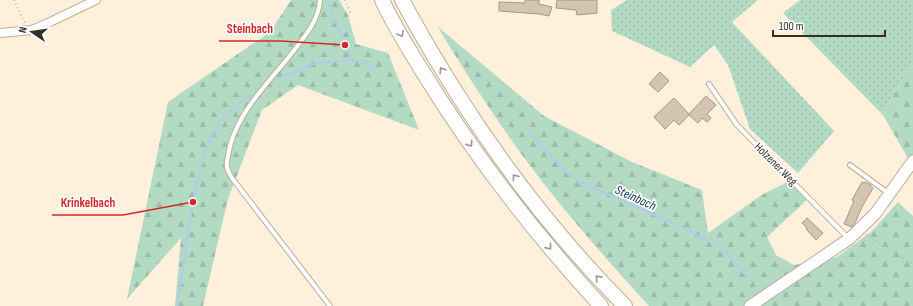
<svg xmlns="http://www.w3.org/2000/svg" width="913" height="306" font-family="'Sofia Sans Condensed',sans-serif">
  <defs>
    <pattern id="green-dots" width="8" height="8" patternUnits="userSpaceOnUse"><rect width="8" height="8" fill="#b3dbc4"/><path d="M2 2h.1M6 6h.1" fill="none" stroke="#9bbca8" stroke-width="1.8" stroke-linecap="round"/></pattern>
    <pattern id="forest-firs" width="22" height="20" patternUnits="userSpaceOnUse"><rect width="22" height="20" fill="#b3dbc4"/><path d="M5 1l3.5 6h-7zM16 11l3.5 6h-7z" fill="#9bbca8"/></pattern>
  </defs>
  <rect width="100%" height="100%" fill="#fff0dc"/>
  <path fill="url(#green-dots)" d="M 627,0 L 758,0 L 732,22 L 834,131 L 798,173 L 750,129 L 728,65 L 714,45 L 690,67 L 612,31 L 611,10 Z
    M 800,0 L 913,0 L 913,66 L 905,74 L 883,115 L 783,13 Z"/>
  <path fill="url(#forest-firs)" d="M 291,0 L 339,0 L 348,15 L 356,44 L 388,53 L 419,130 L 298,85 L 262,110 L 228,199 L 203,306 L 175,306 L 181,238 L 127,299 L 168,102 L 270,32 Z
    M 437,26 L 544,116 L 632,162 L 702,190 L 708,233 L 763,194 L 794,179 L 810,197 L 767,237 L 776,255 L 794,265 L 837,257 L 872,231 L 898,202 L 913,216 L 913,306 L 649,306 C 605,258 561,208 522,155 C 492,114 464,70 437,26 Z
    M 913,66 L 913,167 L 883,115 L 905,74 Z"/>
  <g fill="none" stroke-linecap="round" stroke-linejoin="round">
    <path stroke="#aecdeb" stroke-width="2" d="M 327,0 L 345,45 L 353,60 L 377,68
      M 279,78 L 316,63 L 353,60
      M 523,126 L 567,173 L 580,182 L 684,228 L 722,248 L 747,277
      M 177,306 L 193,202 L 204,155 L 221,119 L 250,95"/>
  </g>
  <path fill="#d3c5b2" stroke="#a59885" d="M 525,0 L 539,0 L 539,4 L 552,7 L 549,16 L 539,14 L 499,11 L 499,2 L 525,3 Z
    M 557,0 L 597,0 L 597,13 L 577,15 L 576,10 L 556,8 Z
    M 660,72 L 669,81 L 658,92 L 649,84 Z
    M 706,96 L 716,105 L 707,114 L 711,118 L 707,122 L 702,118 L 698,123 L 689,115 L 679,125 L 674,120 L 665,129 L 654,117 L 674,98 L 689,114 Z
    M 862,182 L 864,183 L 865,182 L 871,185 L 870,186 L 873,188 L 862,207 L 855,223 L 852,227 L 844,224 L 854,201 L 852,200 Z
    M 807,218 L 823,233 L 816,240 L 806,229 L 807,228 L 802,223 Z"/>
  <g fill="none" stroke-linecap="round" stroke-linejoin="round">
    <defs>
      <path id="service" d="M 320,0 C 319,22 301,41 288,58 C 266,85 239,112 230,146 C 229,153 226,161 227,167 C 228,171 230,175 232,178 L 330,306
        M 709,84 L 737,125 L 849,239
        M 850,165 L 888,193"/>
      <path id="minor" d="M 0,33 L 32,30 L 48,23 L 96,0"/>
      <path id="secondary" d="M 750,306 L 849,239 L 875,214 L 913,161"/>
      <path id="motorway" d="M 382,0 C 393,24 407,46 421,69 C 473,154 534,233 601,306
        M 402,0 C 462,111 536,216 625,306"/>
    </defs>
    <use href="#service" stroke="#bbae9b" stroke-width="6"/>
    <use href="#minor" stroke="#bbae9b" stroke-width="10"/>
    <use href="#secondary" stroke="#bbae9b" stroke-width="13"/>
    <use href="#motorway" stroke="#bbae9b" stroke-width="16"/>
    <path stroke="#bbaf9f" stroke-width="1.5" stroke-dasharray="1 3" stroke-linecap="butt" d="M 14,0 L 25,23
      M 345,0 L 351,14
      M 866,234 L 913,264"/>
    <use href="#service" stroke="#fff" stroke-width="4"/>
    <use href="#minor" stroke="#fff" stroke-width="8"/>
    <use href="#secondary" stroke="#fff" stroke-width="11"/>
    <use href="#motorway" stroke="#fff" stroke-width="14"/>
  </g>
  <defs><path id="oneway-chevron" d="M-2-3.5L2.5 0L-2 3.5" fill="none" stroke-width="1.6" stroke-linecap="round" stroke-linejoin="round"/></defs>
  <g stroke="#9a9693">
    <use href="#oneway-chevron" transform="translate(401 34) rotate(60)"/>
    <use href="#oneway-chevron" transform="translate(442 70) rotate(-122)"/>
    <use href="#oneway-chevron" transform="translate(470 144) rotate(55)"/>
    <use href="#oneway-chevron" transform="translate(515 177) rotate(-127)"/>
    <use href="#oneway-chevron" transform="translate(549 247) rotate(51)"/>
    <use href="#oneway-chevron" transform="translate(598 278) rotate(-132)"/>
  </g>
  <g text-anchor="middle" stroke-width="3.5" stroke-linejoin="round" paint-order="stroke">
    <g font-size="12" fill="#342e27" stroke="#fff">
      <text transform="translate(776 164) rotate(45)" y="4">Holzener Weg</text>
    </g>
    <g font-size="13" font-style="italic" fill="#0c314e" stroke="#fff">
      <text transform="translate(636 197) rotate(24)" y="5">Steinbach</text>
    </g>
  </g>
  <path fill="none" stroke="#d62828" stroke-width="1.5" d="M345 45L281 41H219M193 202L123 215H52"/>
  <g fill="#d62828" stroke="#fff" stroke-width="1.5">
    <circle cx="345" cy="45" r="4"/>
    <circle cx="193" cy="202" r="4"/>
  </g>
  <g font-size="13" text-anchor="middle" font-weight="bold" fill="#d62828" stroke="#fff" stroke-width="3.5" stroke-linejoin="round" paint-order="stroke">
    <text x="250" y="33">Steinbach</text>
    <text x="88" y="207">Krinkelbach</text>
  </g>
  <g transform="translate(32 32) rotate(283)" stroke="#ffffff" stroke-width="3" paint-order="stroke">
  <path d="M0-3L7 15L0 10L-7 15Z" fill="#342e27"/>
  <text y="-6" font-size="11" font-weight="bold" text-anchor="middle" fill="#342e27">N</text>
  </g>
  <path d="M773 30v6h112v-6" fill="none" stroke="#342e27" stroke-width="2"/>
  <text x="779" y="30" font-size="12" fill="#342e27" stroke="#ffffff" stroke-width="3" paint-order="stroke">100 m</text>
</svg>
